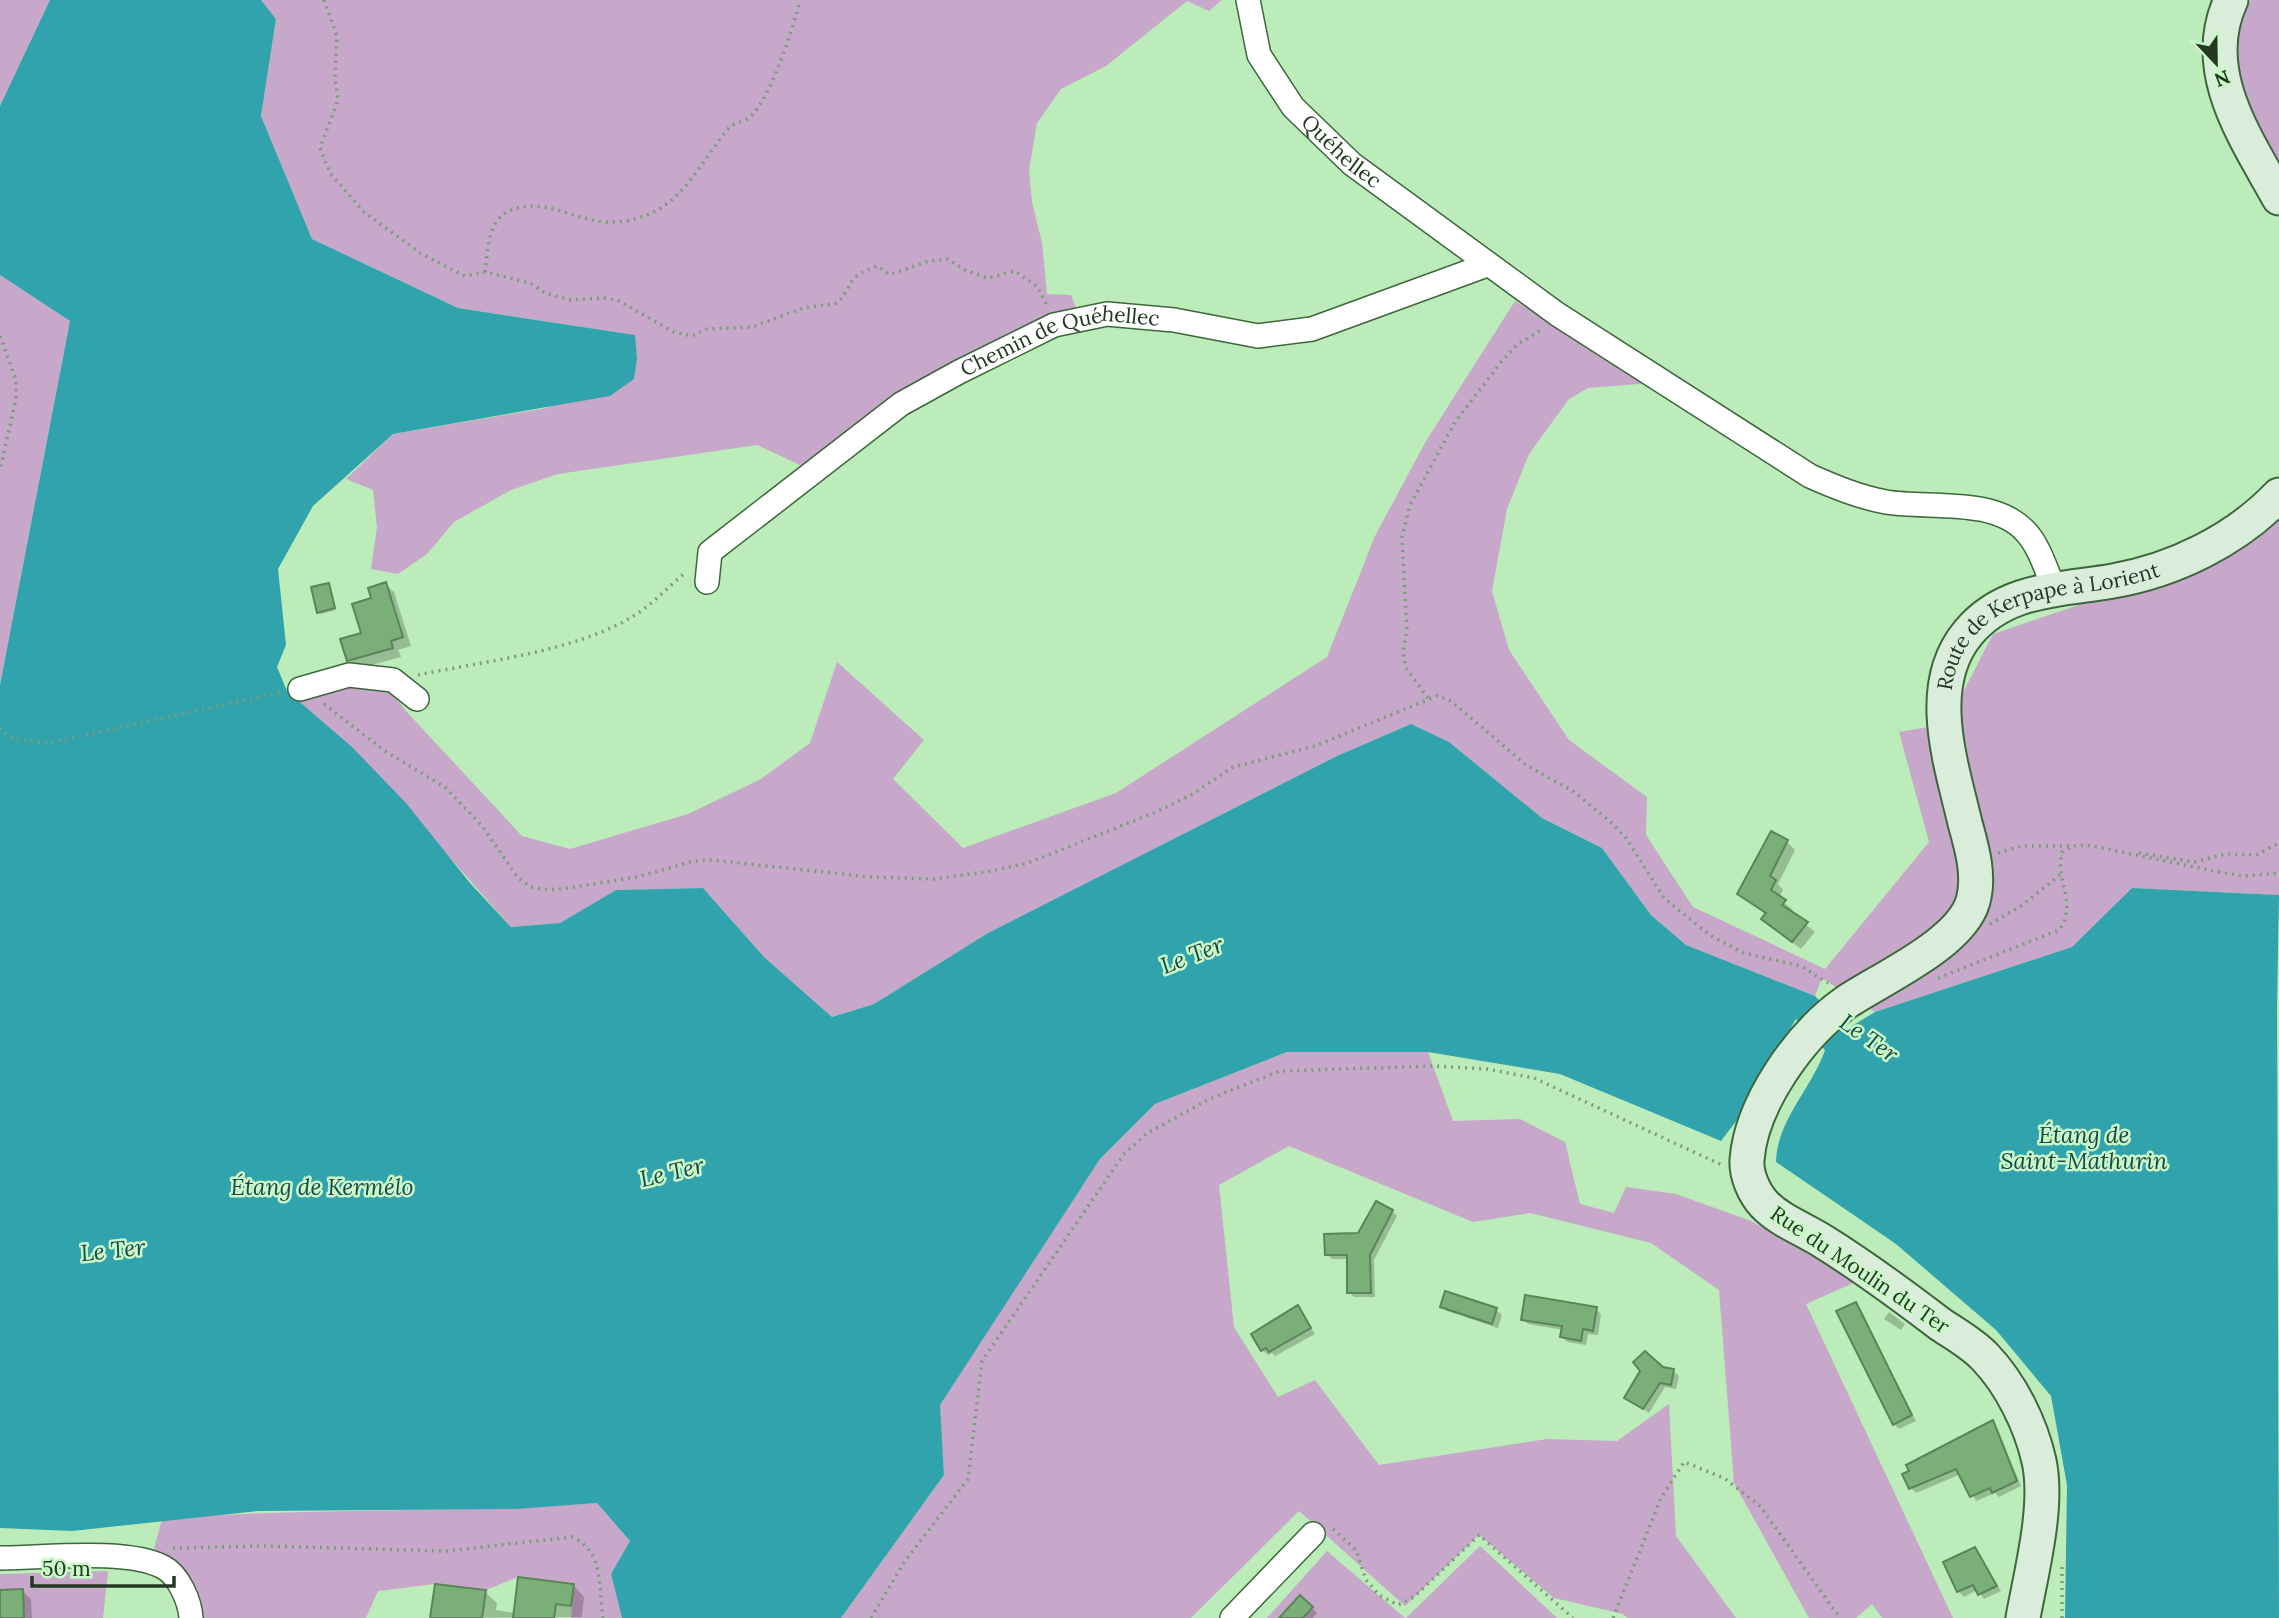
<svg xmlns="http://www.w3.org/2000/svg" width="2279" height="1618" font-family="Lora,serif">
  <rect width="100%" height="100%" fill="#bcecb9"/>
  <path fill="#c7a7ca" d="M 0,0 L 50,0 L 0,106 Z
    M 261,0 L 1222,0 L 1209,11 L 1187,1 L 1106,66 L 1061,89 L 1037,123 L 1029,170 L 1032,202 L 1042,243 L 1047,294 L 1071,295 L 1079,316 L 959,372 L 817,473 L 757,445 L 558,474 L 511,490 L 454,522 L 427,554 L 398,574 L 371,569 L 377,527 L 373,490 L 346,479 L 393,434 L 547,408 L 635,335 L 458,308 L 312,239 L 261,116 L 276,19 Z
    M 2251,0 L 2279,0 L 2279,176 L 2238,95 L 2232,33 Z
    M 0,275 L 70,321 L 0,685 Z
    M 1515,301 L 1651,383 L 1588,388 L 1569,399 L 1529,454 L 1507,509 L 1492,591 L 1509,650 L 1569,740 L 1647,797 L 1646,835 L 1693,907 L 1825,969 L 1929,842 L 1899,732 L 1928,727 L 1956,706 L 1993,634 L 2229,554 L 2279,495 L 2279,895 L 2132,888 L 2072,947 L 1875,1012 L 1822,978 L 1815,996 L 1686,945 L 1651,915 L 1602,848 L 1542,818 L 1449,742 L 1411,724 L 1337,756 L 988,933 L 874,1004 L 832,1017 L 764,957 L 703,888 L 616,890 L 560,923 L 511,927 L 351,746 L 290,694 L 349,675 L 387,686 L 406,711 L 522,836 L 570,849 L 688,814 L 761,779 L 810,743 L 837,662 L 924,740 L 893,779 L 963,848 L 1116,793 L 1327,657 L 1375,536 L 1426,441 Z
    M 1287,1052 L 1428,1052 L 1453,1121 L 1520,1119 L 1565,1142 L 1580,1204 L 1614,1213 L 1626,1187 L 1676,1194 L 1751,1221 L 1858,1281 L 1806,1304 L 1953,1618 L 1882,1618 L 1872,1604 L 1856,1618 L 1809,1618 L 1734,1483 L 1719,1290 L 1651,1243 L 1530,1213 L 1473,1222 L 1289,1146 L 1219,1185 L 1234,1327 L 1278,1397 L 1315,1380 L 1379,1465 L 1547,1439 L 1617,1441 L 1669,1404 L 1676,1536 L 1736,1618 L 1627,1618 L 1623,1614 L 1554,1598 L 1479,1535 L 1405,1606 L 1299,1511 L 1191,1618 L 841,1618 L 944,1475 L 939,1405 L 1100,1159 L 1155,1104 Z
    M 597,1503 L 630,1541 L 611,1574 L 622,1618 L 571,1618 L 574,1584 L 518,1577 L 486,1590 L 435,1584 L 378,1591 L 366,1618 L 199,1618 L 178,1566 L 154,1549 L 162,1519 C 307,1507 452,1514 597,1503 Z
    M 1480,1546 L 1557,1618 L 1406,1618 Z
    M 1327,1551 L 1405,1618 L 1267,1618 Z
    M 108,1571 L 103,1618 L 0,1618 L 0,1574 Z"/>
  <path fill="#31a3ad" d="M 50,0 L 261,0 L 276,19 L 261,116 L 312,239 L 458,308 L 635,335 L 637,359 L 634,379 L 610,396 L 393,434 L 313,506 L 278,569 L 286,645 L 277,667 L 287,691 L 351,746 L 406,803 L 470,883 L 511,927 L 560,923 L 616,890 L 703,888 L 764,957 L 832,1017 L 874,1004 L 988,933 L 1337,756 L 1411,724 L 1449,742 L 1542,818 L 1602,848 L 1651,915 L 1686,945 L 1815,996 L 1847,1029 L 1875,1012 L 2072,947 L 2132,888 L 2279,895 L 2277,1007 L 2279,1618 L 2065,1618 L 2067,1485 L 2051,1396 L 1996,1330 L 1896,1244 L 1776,1162 C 1777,1120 1812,1088 1825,1050 L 1796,1019 L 1737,1120 L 1721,1141 L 1560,1074 L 1428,1052 L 1287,1052 L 1155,1104 L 1100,1159 L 940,1405 L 944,1475 L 841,1618 L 622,1618 L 611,1574 L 630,1541 L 597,1503 L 516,1509 L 258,1511 L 72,1531 L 0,1528 L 0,685 L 70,321 L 0,275 L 0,106 Z"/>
  <path fill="#0003" d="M 328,584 L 336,610 L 321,614 L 319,612 Z
    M 385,584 L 394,592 L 411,646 L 398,650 L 401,657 L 357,669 L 349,660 L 363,634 L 373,599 Z
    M 1787,842 L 1795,850 L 1778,884 L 1783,890 L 1779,898 L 1793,910 L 1791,913 L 1815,932 L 1801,949 L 1772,927 L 1766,915 L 1739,894 Z
    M 1392,1211 L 1397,1216 L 1374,1260 L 1375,1297 L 1354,1297 L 1349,1292 L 1349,1259 L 1332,1259 L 1327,1254 Z
    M 1446,1293 L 1496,1310 L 1502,1315 L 1498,1328 L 1447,1311 L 1442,1306 Z
    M 1856,1304 L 1916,1421 L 1899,1429 L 1894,1424 Z
    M 1298,1308 L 1315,1334 L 1275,1356 L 1272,1353 L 1268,1355 L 1262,1350 Z
    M 1596,1309 L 1601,1314 L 1598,1335 L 1588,1334 L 1586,1345 L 1567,1342 L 1562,1337 L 1563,1330 L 1528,1324 L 1523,1319 Z
    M 1889,1312 L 1905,1324 L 1901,1330 L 1884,1319 Z
    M 1662,1369 L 1673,1371 L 1679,1376 L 1676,1389 L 1665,1387 L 1649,1413 L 1626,1397 Z
    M 1992,1422 L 1997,1427 L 2021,1486 L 1999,1497 L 1995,1493 L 1976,1501 L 1961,1474 L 1916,1493 L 1911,1488 Z
    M 1974,1549 L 2001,1591 L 1984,1599 L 1977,1590 L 1964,1597 L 1958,1591 Z
    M 573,1585 L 584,1597 L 582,1617 L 432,1618 L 485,1592 L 497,1603 L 496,1610 L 515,1613 Z
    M 0,1591 L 22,1591 L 31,1599 L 32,1618 L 0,1618 Z
    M 1300,1597 L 1317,1613 L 1313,1618 L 1281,1618 Z"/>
  <path fill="#7ab078" stroke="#598558" stroke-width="2" d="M 386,582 L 403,637 L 391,641 L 393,648 L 347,661 L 340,639 L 361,633 L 352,604 L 371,598 L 368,588 Z
    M 329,583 L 335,608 L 317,613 L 311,587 Z
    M 1771,831 L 1788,840 L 1770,876 L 1776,880 L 1771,890 L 1786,900 L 1782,905 L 1808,922 L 1792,942 L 1761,919 L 1766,913 L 1737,894 Z
    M 1376,1201 L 1393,1210 L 1370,1255 L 1371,1293 L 1347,1293 L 1347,1255 L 1325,1255 L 1324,1234 L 1358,1233 Z
    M 1445,1291 L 1497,1308 L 1492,1324 L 1440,1307 Z
    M 1525,1295 L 1597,1307 L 1593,1331 L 1583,1329 L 1581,1341 L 1560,1337 L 1562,1326 L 1521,1320 Z
    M 1856,1302 L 1912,1415 L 1893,1425 L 1836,1311 Z
    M 1298,1305 L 1311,1328 L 1269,1352 L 1266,1348 L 1261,1351 L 1251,1334 Z
    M 1645,1351 L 1663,1367 L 1674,1369 L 1671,1385 L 1660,1383 L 1643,1409 L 1624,1398 L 1640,1371 L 1633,1362 Z
    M 1993,1420 L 2017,1481 L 1992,1493 L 1990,1488 L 1970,1497 L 1956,1469 L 1909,1489 L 1902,1474 L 1909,1471 L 1906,1465 Z
    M 1975,1547 L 1997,1586 L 1978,1595 L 1973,1585 L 1957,1592 L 1943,1562 Z
    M 518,1577 L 574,1584 L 571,1606 L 556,1604 L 554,1618 L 513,1618 Z
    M 435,1584 L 486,1590 L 482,1618 L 430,1618 Z
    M 23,1589 L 24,1618 L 0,1618 L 0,1590 Z
    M 1300,1595 L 1313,1607 L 1303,1618 L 1279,1618 Z"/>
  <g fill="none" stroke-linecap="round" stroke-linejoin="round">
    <defs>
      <g id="street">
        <path id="s1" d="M 1248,0 L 1259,55 L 1293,107 L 1352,164 L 1557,314 L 1810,476 C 1835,487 1859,497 1886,502 C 1928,509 1993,497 2025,531 C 2039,545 2046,570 2054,588"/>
        <path id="s2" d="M 707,582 L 710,552 L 901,404 L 959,372 L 1054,325 L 1107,314 L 1174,320 L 1258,336 L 1312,329 L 1487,265"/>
        <path d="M 300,689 L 349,675 L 393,680 L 417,699"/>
        <path d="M 0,1558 C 42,1558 128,1548 163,1567 C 179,1575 190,1602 191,1618"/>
        <path d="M 1232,1618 L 1313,1534"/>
      </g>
      <g id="secondary">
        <path d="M 2231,0 C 2198,71 2246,138 2279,198"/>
        <path id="s3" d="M 2023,1618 C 2031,1573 2049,1506 2039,1461 C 2031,1425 2011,1384 1985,1357 C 1973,1344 1955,1334 1940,1324 C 1902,1295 1864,1267 1824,1242 C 1804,1229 1780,1221 1764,1204 C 1754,1193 1746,1175 1747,1160 C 1751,1104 1800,1035 1845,1003 C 1880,979 1961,944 1973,901 C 1980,876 1972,848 1965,823 C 1951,763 1924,686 1968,633 C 2005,588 2061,590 2113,581 C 2175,570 2236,540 2279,495"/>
      </g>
    </defs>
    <use href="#street" stroke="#3c673b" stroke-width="26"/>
    <use href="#secondary" stroke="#3c673b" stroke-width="37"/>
    <path stroke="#7a9d78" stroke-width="3.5" stroke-dasharray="2 5" stroke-linecap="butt" d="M 324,0 L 337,36 L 335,77 L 338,100 L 320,148 L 325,161 L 331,174 L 364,212 L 420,253 L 465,276 L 485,272 L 530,283 L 545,293 L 571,300 L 604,298 L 619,301 L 674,332 L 692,336 L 707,329 L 752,327 L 803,308 L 838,303 C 855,281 848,276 878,266 L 888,274 L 894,273 L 929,261 L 948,259 L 965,270 L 988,278 L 1015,271 L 1038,287 L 1048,308
      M 485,272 C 488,252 487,221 509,211 C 544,195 579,224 613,222 C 677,219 693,172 728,129 C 734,122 744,122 750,117 C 770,100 794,26 800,0
      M 0,336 L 16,380 L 16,399 L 0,470
      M 418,675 C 485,661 573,652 632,617 C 652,605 669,586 686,572
      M 1428,698 L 1406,668 L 1403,651 L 1407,631 L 1402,537 L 1410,505 L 1455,422 L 1502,361 L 1518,344 L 1543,329
      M 324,704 L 385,751 L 446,788 L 483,827 L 518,878 L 531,887 L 550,890 L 568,888 L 637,877 L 694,861 L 712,860 L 871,877 L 935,879 L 991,871 L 1028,863 L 1156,812 L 1191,795 L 1233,767 L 1315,746 L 1437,696 L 1451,701 L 1526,765 L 1573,791 L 1613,824 L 1626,838 L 1664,898 L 1711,936 L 1744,953 L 1801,966 L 1828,983
      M 0,728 L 11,738 L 49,743 L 282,692
      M 1998,853 L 2021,846 L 2070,846
      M 2139,853 L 2194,862 L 2226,854 L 2256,855 L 2279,843
      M 1990,924 L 2021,906 L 2060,875
      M 1938,978 L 2059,930 C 2078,905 2055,881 2062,852 L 2072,846 L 2087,845 L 2224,873 L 2245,876 L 2279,873
      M 1333,1529 L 1356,1550 L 1366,1580 L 1379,1595 L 1398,1605 L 1414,1597 L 1479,1535 L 1573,1618
      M 173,1548 L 266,1546 L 446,1551 L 572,1537 C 605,1552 598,1587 603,1618
      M 871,1618 L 905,1561 L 968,1479 L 982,1361 L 1124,1154 L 1146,1134 L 1209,1099 L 1280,1071 L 1434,1066 L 1487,1069 L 1534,1078 L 1722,1165
      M 1613,1618 L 1661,1498 L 1684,1462 L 1724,1478 L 1760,1506 L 1840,1618
      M 2062,1618 L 2062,1564"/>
    <use href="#street" stroke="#fff" stroke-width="23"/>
    <use href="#secondary" stroke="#daecda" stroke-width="33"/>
  </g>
  <g text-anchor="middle" stroke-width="5" stroke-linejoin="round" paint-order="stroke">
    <g font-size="21" fill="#253824" stroke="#c9f9c6">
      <text dy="7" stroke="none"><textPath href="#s1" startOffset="184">Quéhellec</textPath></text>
      <text dy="7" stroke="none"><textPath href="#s2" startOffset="446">Chemin de Quéhellec</textPath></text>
      <text dy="7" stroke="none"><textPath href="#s3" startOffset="1300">Route de Kerpape à Lorient</textPath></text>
      <text transform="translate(1860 1270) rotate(34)" y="7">Rue du Moulin du Ter</text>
    </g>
    <g font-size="23" font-style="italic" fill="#17484c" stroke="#c9f9c6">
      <text transform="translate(1192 955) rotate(-21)" y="8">Le Ter</text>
      <text transform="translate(1869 1038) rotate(35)" y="8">Le Ter</text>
      <text x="2084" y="1143">Étang de<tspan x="2084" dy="26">Saint-Mathurin</tspan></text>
      <text transform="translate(672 1172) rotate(-13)" y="8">Le Ter</text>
      <text x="322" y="1195">Étang de Kermélo</text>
      <text transform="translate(113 1250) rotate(-6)" y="8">Le Ter</text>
    </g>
  </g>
  <g transform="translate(2216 63) rotate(158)" stroke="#c9f9c6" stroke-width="5" paint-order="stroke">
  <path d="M0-5L12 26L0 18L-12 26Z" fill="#253824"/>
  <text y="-10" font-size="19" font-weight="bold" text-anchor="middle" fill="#253824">N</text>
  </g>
  <path d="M32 1576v10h142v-10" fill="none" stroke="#253824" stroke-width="3.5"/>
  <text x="42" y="1576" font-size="21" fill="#253824" stroke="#c9f9c6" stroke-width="5" paint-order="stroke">50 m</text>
</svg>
